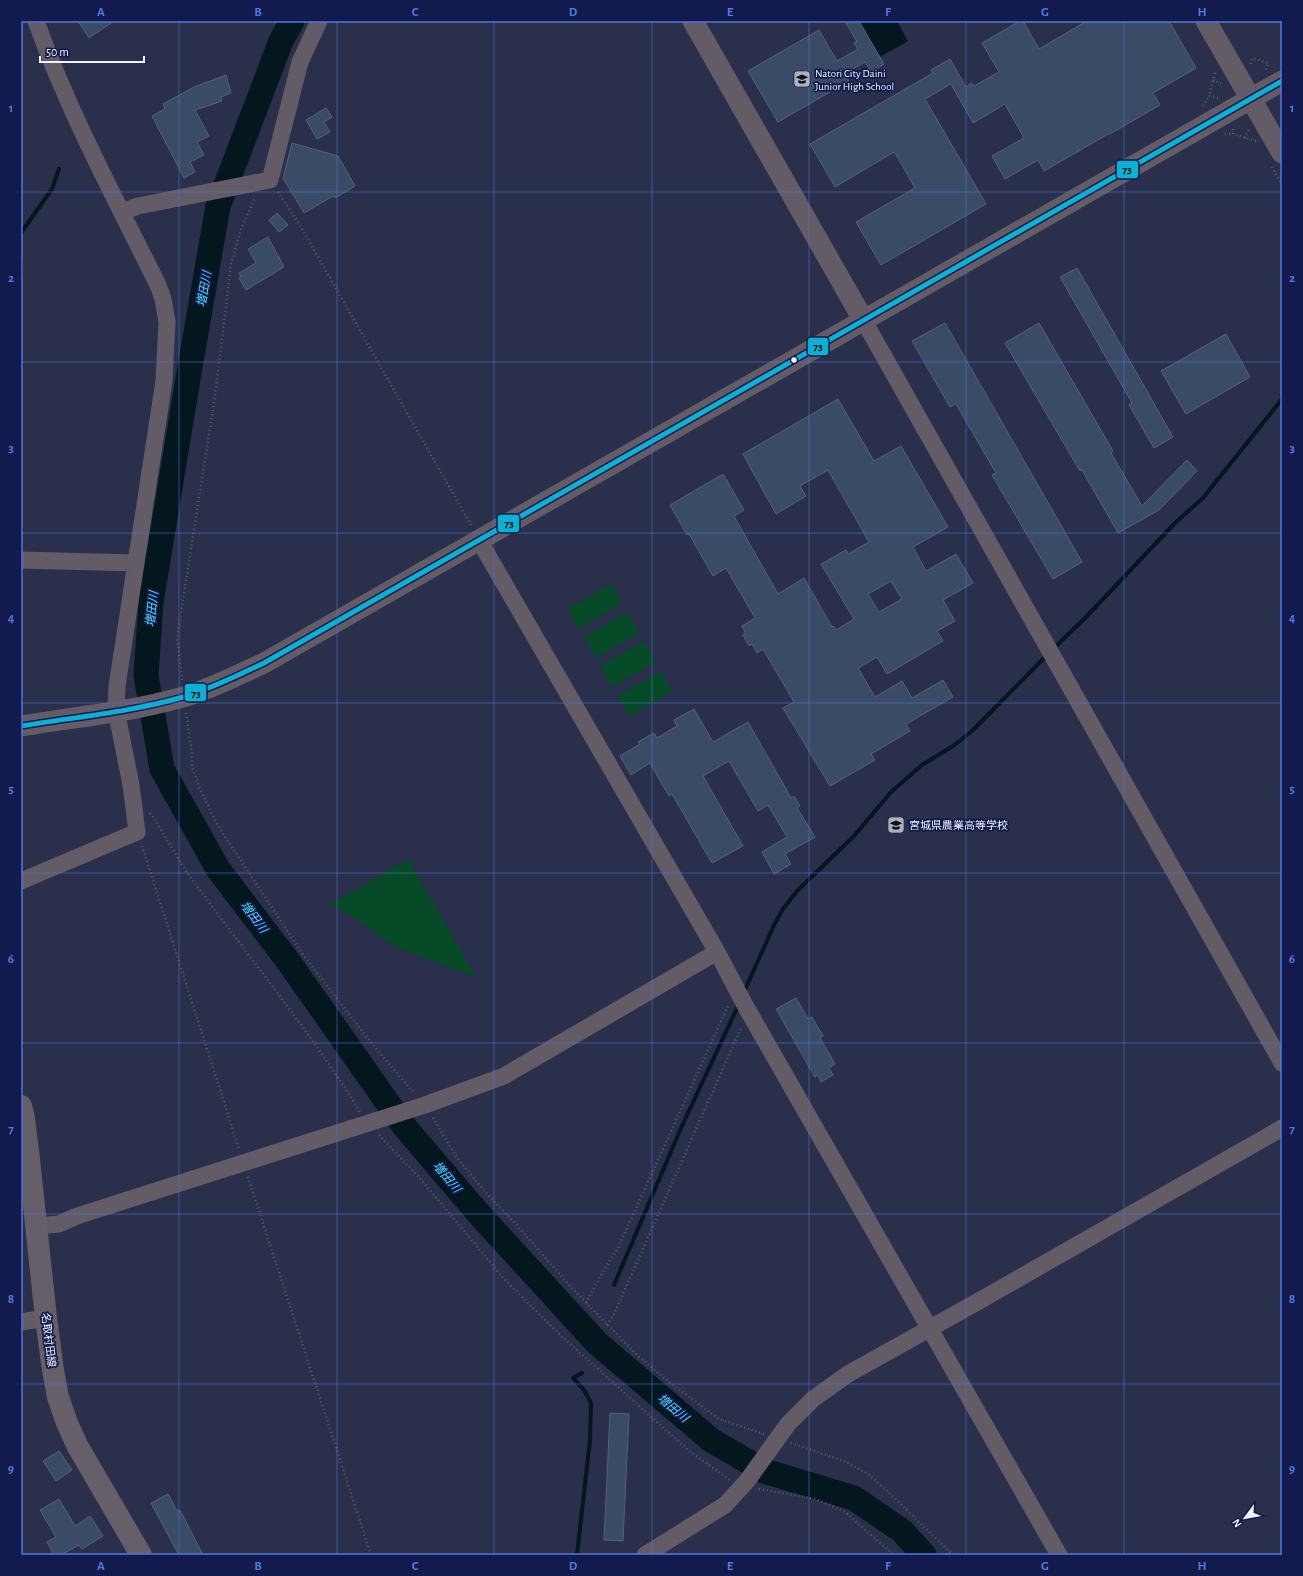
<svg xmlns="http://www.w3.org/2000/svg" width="1303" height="1576" font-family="'Alegreya Sans','Noto Sans JP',sans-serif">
  <rect width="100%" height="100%" fill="#2a2f4b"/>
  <path fill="#064a28" d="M 611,584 L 622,603 L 578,629 L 567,609 Z
    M 627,612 L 639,633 L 596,658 L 584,637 Z
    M 644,641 L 656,662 L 612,687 L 600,666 Z
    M 661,671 L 672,691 L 629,716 L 617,696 Z
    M 408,859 L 476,977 L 429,960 L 395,946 L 350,915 L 329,905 Z"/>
  <path fill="#04161e" d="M 857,21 L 897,21 L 908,41 L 878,58 Z"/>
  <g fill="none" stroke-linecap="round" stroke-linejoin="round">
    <path stroke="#04161e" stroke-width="4" d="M 21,233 L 52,189 L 59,169
      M 21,262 L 21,276
      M 1053,649 L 1085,618 L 1176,522 L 1203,498 L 1282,399
      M 744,992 L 774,925 L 783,909 L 797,891 L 854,836 L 891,792 L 922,765 L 953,746 L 972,731 L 1047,655
      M 614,1285 L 681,1128 L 739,1004
      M 577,1555 L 590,1440 L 591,1403 L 584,1390 L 573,1378 L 582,1373"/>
    <path stroke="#04161e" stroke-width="25" d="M 292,21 L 281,41 L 218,206 L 190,367 L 151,602 L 146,675 L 162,769 L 218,869 L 288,961 L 404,1126 L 478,1213 L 597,1343 L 711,1440 L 764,1471 L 854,1498 L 902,1531 L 924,1555"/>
  </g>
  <path fill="#394b65" stroke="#566278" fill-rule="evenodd" d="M 78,21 L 114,21 L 89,38 Z
    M 845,21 L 859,21 L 884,64 L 871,72 L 865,62 L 844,74 L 849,81 L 778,122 L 748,71 L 819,30 L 837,61 L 858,49 L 854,43 L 857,42 Z
    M 1020,21 L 1023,21 L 1039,49 L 1087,21 L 1169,21 L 1196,68 L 1153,93 L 1160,105 L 1110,134 L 1110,133 L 1044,171 L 1038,160 L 1005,179 L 992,156 L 1024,138 L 1005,104 L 973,123 L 951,84 L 925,99 L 986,204 L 881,265 L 856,222 L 915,188 L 895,153 L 894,152 L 835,187 L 810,144 L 933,73 L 931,70 L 950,59 L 966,87 L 972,83 L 974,86 L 999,72 L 982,43 Z
    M 226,75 L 231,93 L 221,97 L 222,101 L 195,110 L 209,136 L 197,142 L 204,155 L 190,162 L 195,172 L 184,178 L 152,116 L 165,109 L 163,104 L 194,87 Z
    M 326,108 L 332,117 L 324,122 L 330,132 L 317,139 L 306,120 Z
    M 292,143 L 338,156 L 355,186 L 335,198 L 333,196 L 304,213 L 283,178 Z
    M 277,213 L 288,225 L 279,232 L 269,220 Z
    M 268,237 L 284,267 L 246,290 L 239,278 L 241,277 L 239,273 L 256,263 L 248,249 Z
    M 1077,268 L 1173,437 L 1154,448 L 1129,405 L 1132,403 L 1060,277 Z
    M 945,323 L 1082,562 L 1053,579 L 992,475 L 996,473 L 956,404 L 950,407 L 912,341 Z
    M 1039,323 L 1113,451 L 1111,453 L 1142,506 L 1187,460 L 1197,471 L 1159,510 L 1118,533 L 1082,470 L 1080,471 L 1005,343 Z
    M 1226,334 L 1250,377 L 1186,414 L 1161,371 Z
    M 838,399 L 874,461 L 901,446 L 948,527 L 913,547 L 926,571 L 956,554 L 973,583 L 943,600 L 955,621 L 937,631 L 943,641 L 887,674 L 877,657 L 858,668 L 875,697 L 902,681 L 912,698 L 943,680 L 953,697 L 906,724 L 910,731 L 871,754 L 875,760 L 830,786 L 783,708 L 794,702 L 763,649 L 757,653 L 752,644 L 749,646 L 743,635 L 746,634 L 742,626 L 755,618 L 726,568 L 713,576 L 689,534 L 687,535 L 670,505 L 723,474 L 744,510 L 734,516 L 778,594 L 804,578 L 832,627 L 833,626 L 836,630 L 854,619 L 821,564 L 846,550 L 848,554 L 869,542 L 828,470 L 800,486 L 806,496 L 776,514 L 743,454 ZM 891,581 L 902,599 L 879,612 L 868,594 Z
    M 694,709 L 713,742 L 748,722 L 791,798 L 794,796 L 800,806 L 797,808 L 815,837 L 785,854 L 791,864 L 774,874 L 762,852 L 787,837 L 768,805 L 758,811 L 729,761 L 703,776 L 743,846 L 712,863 L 672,794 L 669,796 L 650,763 L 631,775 L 620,756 L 640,744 L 638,742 L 654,733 L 657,738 L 677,726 L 674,720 Z
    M 796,998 L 808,1019 L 812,1017 L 823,1036 L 820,1038 L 835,1064 L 829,1068 L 833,1075 L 821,1082 L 818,1075 L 815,1077 L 776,1009 Z
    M 610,1413 L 629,1414 L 623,1541 L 604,1540 Z
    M 59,1451 L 72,1470 L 56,1481 L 43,1461 Z
    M 168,1494 L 177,1511 L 180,1510 L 203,1555 L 179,1555 L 151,1503 Z
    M 59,1499 L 75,1526 L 90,1516 L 103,1536 L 82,1549 L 79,1545 L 61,1555 L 54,1555 L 47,1542 L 56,1537 L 40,1510 Z"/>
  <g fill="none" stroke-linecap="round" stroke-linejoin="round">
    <path stroke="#5f5c69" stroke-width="2.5" stroke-dasharray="1 3" stroke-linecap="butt" d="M 1251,64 L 1253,58 L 1268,63 L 1266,70
      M 1215,73 L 1209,96 L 1218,98
      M 1213,80 L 1222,84
      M 1203,106 L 1209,96
      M 1233,129 L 1233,134 L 1256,141
      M 1225,134 L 1233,134
      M 1245,138 L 1249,129
      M 1272,167 L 1282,184
      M 278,192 L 301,227 L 471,525
      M 182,680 L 177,638 L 215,396 L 231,264 L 241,229 L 255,198
      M 186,713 L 192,754 L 192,767 L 200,789 L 218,826 L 304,956 L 372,1044 L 414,1093
      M 150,813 C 164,833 175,855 189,875 C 246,954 309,1029 360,1112
      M 142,846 L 239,1149
      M 433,1118 L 457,1158 L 488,1195 L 515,1223 L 570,1286 L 637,1355 L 668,1381 L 719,1419 L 764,1434
      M 379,1135 L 417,1175 L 506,1281 L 559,1334 L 688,1450 L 730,1480
      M 248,1177 L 371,1555
      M 586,1303 L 604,1270 L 618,1248 L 728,1006
      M 607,1325 L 614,1314 L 741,1028
      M 791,1443 L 844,1461 L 868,1474 L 883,1487 L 953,1555
      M 759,1489 L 816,1499 L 845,1512 L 894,1555"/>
    <path stroke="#635c67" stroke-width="17" d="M 122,212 L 138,206 L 270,180 L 300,62 L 319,21
      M 864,321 L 1282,1063
      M 479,540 L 717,952 L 746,1007 L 1059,1555
      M 21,560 L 135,563
      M 21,881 L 137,832 L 131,785 L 116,710 L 117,686 L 164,381 L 167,322 L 163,299 L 158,285 C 115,198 69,113 36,21
      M 37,1226 L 59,1224 L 77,1216 L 425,1105 L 504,1076 L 717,952
      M 21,1322 L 46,1318
      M 645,1555 L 725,1505 L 747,1481 L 788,1424 L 813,1399 L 848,1374 L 979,1301 L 1282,1128"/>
    <path stroke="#635c67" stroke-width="21" d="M 693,21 L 864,321
      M 1206,21 L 1282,153
      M 21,726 C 75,717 131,712 183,697 C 211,689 238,675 264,663 L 1282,81"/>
    <path stroke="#665e69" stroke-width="22" d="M 21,1106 L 24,1118 L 29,1159 L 46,1318 L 53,1370 L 58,1397 L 67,1423 L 78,1447 L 141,1555"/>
    <defs>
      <path id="bus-1" d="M 21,726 C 75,717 131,712 183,697 C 211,689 238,675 264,663 L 1282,81"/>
    </defs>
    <use href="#bus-1" stroke="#131b4e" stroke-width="8"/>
    <use href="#bus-1" stroke="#0dafd3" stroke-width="5"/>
  </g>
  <path fill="none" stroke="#5278e1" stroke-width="1" stroke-opacity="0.55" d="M 179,21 L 179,1555M 337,21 L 337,1555M 494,21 L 494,1555M 652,21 L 652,1555M 809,21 L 809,1555M 966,21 L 966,1555M 1124,21 L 1124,1555M 21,192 L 1282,192M 21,362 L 1282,362M 21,533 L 1282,533M 21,703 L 1282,703M 21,873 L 1282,873M 21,1043 L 1282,1043M 21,1214 L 1282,1214M 21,1384 L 1282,1384"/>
  <defs>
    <symbol id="school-square" viewBox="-11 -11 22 22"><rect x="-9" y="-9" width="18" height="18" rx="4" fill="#acafbd" stroke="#131b4e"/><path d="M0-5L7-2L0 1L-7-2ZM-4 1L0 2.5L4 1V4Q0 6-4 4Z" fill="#111"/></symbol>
  </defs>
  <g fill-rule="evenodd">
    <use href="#school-square" x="792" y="69" width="20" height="20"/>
    <use href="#school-square" x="886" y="815" width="20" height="20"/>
  </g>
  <circle fill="#f2f4fb" stroke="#131b4e" stroke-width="1.5" cx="794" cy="360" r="3.5"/>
  <g text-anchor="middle" stroke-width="3.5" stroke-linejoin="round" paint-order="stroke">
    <g font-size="11" fill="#f2f4fb" stroke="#131b4e" text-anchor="start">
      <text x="815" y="77">Natori City Daini<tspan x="815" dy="13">Junior High School</tspan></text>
      <text x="909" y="829">宮城県農業高等学校</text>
    </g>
    <g font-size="11" fill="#f2f4fb" stroke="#131b4e">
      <text transform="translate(49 1340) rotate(83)" y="4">名取村田線</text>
    </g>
    <g font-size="12" font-style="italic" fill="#51d6ed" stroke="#131b4e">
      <text transform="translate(204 289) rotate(-80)" y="4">増田川</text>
      <text transform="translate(152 609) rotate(-84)" y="4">増田川</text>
      <text transform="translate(254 917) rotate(53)" y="4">増田川</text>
      <text transform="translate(447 1177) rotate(50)" y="4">増田川</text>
      <text transform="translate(673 1408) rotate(40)" y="4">増田川</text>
    </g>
  </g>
  <g stroke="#131b4e" stroke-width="1.5">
    <rect x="1116" y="160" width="23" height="19" rx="4" fill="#0dafd3"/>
    <rect x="807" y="337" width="22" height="19" rx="4" fill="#0dafd3"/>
    <rect x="497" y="514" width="23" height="19" rx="4" fill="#0dafd3"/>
    <rect x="184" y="683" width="23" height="19" rx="4" fill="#0dafd3"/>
  </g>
  <g font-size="11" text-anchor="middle" font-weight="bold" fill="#111">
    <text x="1127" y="173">73</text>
    <text x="818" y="350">73</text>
    <text x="509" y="527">73</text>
    <text x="196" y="697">73</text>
  </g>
  <rect width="1303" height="1576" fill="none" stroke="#131b4e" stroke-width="44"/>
  <g transform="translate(1245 1518) rotate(238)" stroke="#131b4e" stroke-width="3" paint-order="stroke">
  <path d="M0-3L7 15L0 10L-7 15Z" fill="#f2f4fb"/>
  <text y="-6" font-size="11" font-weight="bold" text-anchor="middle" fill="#f2f4fb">N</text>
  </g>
  <path d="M40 56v6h104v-6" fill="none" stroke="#f2f4fb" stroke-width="2"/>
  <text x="46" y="56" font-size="12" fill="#f2f4fb" stroke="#131b4e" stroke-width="3" paint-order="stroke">50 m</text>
  <rect x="22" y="22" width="1259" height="1532" fill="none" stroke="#5278e1" stroke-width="1.5"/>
  <g font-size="13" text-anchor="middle" font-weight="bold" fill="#5278e1">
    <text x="101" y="16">A</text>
    <text x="258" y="16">B</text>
    <text x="415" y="16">C</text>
    <text x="573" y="16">D</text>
    <text x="730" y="16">E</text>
    <text x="888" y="16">F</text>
    <text x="1045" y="16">G</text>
    <text x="1202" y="16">H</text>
    <text x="11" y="112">1</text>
    <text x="1292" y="112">1</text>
    <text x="11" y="282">2</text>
    <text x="1292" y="282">2</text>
    <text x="11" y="452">3</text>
    <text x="1292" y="452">3</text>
    <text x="11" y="622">4</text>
    <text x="1292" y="622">4</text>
    <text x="11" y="793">5</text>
    <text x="1292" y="793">5</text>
    <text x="11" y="963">6</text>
    <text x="1292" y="963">6</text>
    <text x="11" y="1133">7</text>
    <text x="1292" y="1133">7</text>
    <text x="11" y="1303">8</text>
    <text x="1292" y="1303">8</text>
    <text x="11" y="1473">9</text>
    <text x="1292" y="1473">9</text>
    <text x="101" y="1570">A</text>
    <text x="258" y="1570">B</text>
    <text x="415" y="1570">C</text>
    <text x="573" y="1570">D</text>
    <text x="730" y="1570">E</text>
    <text x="888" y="1570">F</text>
    <text x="1045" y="1570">G</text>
    <text x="1202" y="1570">H</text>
  </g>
</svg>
